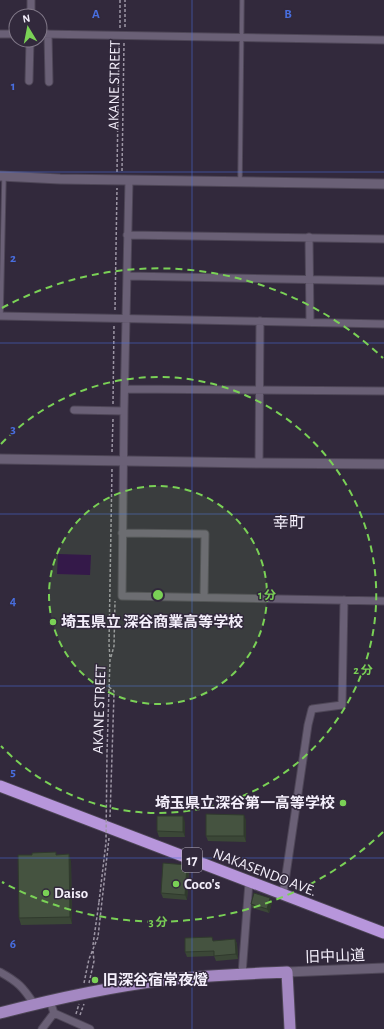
<svg xmlns="http://www.w3.org/2000/svg" width="384" height="1029" font-family="'Alegreya Sans','Noto Sans JP',sans-serif">
  <rect width="100%" height="100%" fill="#32293c"/>
  <path fill="#2b0048" d="M 58,554 L 91,555 L 90,575 L 57,574 Z"/>
  <g fill="none" stroke-linecap="round" stroke-linejoin="round">
    <defs>
      <path id="service" d="M 240,180 L 242,0
        M 1,316 L 4,178"/>
      <path id="minor" d="M 31,16 L 31,0
        M 0,34 L 16,34
        M 40,34 L 384,40
        M 48,34 L 49,82
        M 29,81 L 30,40
        M 129,180 L 124,411 L 122,596 L 384,601
        M 127,235 L 384,239
        M 309,237 L 310,322
        M 127,276 L 384,281
        M 0,316 L 384,324
        M 125,389 L 384,391
        M 74,410 L 124,411
        M 259,463 L 260,321
        M 122,533 L 205,534 L 204,597
        M 283,895 L 308,725 L 312,709 L 342,705 L 344,600
        M 0,972 C 18,982 23,987 34,1004
        M 242,974 L 249,882
        M 50,1001 L 54,1013 L 90,1029
        M 42,1029 L 54,1013"/>
      <path id="tertiary" d="M 0,176 L 60,179 L 384,184
        M 0,459 L 259,463 L 384,464
        M 287,972 L 384,968"/>
      <path id="primary" d="M 0,1013 C 54,999 109,987 165,980 C 205,975 246,974 287,972 L 290,1029"/>
      <path id="trunk" d="M 0,786 L 384,933"/>
    </defs>
    <use href="#service" stroke="#4e4657" stroke-width="5.5"/>
    <use href="#minor" stroke="#4e4657" stroke-width="9"/>
    <use href="#tertiary" stroke="#4e4657" stroke-width="11"/>
    <use href="#primary" stroke="#4e4657" stroke-width="13"/>
    <use href="#trunk" stroke="#4e4657" stroke-width="13"/>
    <path stroke="#9d96a5" stroke-width="1.5" stroke-dasharray="3 2" stroke-linecap="butt" d="M 125,27 L 125,0
      M 120,28 L 120,0
      M 122,171 L 124,43
      M 117,172 L 119,44
      M 115,310 L 117,188
      M 113,404 L 114,326
      M 112,452 L 113,419
      M 111,657 L 114,646 L 115,601
      M 109,687 L 114,691 L 114,694 L 110,817
      M 107,752 L 110,659 L 109,644 L 112,469
      M 93,945 L 99,902
      M 84,983 L 89,959 L 98,937 L 109,838
      M 89,983 L 94,961 L 93,951
      M 76,1014 L 79,1004
      M 80,1015 L 84,1004"/>
    <use href="#service" stroke="#6a6076" stroke-width="3.5"/>
    <use href="#minor" stroke="#6a6076" stroke-width="7"/>
    <use href="#tertiary" stroke="#6a6076" stroke-width="9"/>
    <use href="#primary" stroke="#a488c2" stroke-width="11"/>
    <use href="#trunk" stroke="#b796db" stroke-width="11"/>
    <path stroke="#9d96a5" stroke-width="1.5" stroke-dasharray="3 2" stroke-linecap="butt" d="M 99,902 L 106,842 L 107,752"/>
  </g>
  <path fill="#3b4737" d="M 246,820 L 246,842 L 208,841 L 206,836 Z
    M 185,822 L 185,837 L 159,837 L 157,831 Z
    M 57,855 L 71,861 L 72,924 L 21,925 L 19,918 Z
    M 187,865 L 189,870 L 187,900 L 163,898 L 161,893 Z
    M 272,902 L 269,913 L 252,908 L 251,904 Z
    M 235,939 L 237,944 L 238,959 L 216,961 L 214,956 L 187,957 L 185,952 L 214,941 Z"/>
  <path fill="#303a2d" d="M 244,815 L 246,820 L 246,842 L 244,836 Z
    M 183,816 L 185,822 L 185,837 L 183,832 Z
    M 69,854 L 71,861 L 72,924 L 70,917 Z
    M 187,865 L 189,870 L 187,900 L 185,895 Z
    M 270,898 L 272,902 L 269,913 L 267,909 Z
    M 235,939 L 237,944 L 238,959 L 236,954 Z"/>
  <path fill="#455340" stroke="#303a2d" d="M 206,814 L 244,815 L 244,836 L 206,836 Z
    M 157,816 L 183,816 L 183,832 L 157,831 Z
    M 56,852 L 56,855 L 69,854 L 70,917 L 19,918 L 18,855 L 32,855 L 32,853 Z
    M 163,863 L 187,865 L 185,895 L 161,893 Z
    M 254,893 L 270,898 L 267,909 L 251,904 Z
    M 212,937 L 213,941 L 235,939 L 236,954 L 214,956 L 214,951 L 185,952 L 185,938 Z"/>
  <path fill="none" stroke="#486edf" stroke-width="1" stroke-opacity="0.55" d="M 192,0 L 192,1029M 0,172 L 384,172M 0,343 L 384,343M 0,514 L 384,514M 0,686 L 384,686M 0,858 L 384,858"/>
  <circle cx="158" cy="595" r="109" fill="#7ad156" fill-opacity=".12"/>
  <g fill="none" stroke="#7ad156" stroke-width="2" stroke-dasharray="7 5">
    <circle cx="158" cy="595" r="109"/>
    <path d="M1 444A218 218 0 1 1 1 746"/>
    <path d="M383 832A327 327 0 0 1 2 882M2 308A327 327 0 0 1 383 358"/>
  </g>
  <g fill="#7ad156" stroke="#32293c" stroke-width="1.5">
    <circle cx="53" cy="622" r="4"/>
    <circle cx="343" cy="803" r="4"/>
    <circle cx="176" cy="884" r="4"/>
    <circle cx="46" cy="893" r="4"/>
    <circle cx="95" cy="980" r="4"/>
  </g>
  <g text-anchor="middle" stroke-width="3" stroke-linejoin="round" paint-order="stroke">
    <rect fill="#32293c" stroke="#bab4c2" stroke-width="1" x="182" y="848" width="20" height="24" rx="3"/>
    <g font-size="14" font-weight="bold" fill="#f4effb">
      <text x="192" y="865">17</text>
    </g>
    <g font-size="15" fill="#f4effb" stroke="#32293c">
      <text transform="translate(114 85) rotate(-89)" y="5">AKANE STREET</text>
      <text transform="translate(99 709) rotate(-88)" y="5">AKANE STREET</text>
      <text transform="translate(265 872) rotate(21)" y="5">NAKASENDO AVE.</text>
      <text transform="translate(335 956) rotate(-2)" y="5">旧中山道</text>
    </g>
    <g font-size="15" font-weight="bold" fill="#f4effb" stroke="#32293c" text-anchor="start">
      <text x="61" y="627">埼玉県立 深谷商業高等学校</text>
      <text x="335" y="808" text-anchor="end">埼玉県立深谷第一高等学校</text>
      <text x="184" y="889">Coco's</text>
      <text x="54" y="898">Daiso</text>
      <text x="103" y="985">旧深谷宿常夜燈</text>
    </g>
    <g font-size="16" fill="#f4effb" stroke="#32293c">
      <text x="289" y="528">幸町</text>
    </g>
  </g>
  <g font-size="13" text-anchor="middle" font-weight="bold" fill="#486edf" stroke="#32293c" stroke-width="3" stroke-linejoin="round" paint-order="stroke">
    <text x="96" y="18">A</text>
    <text x="288" y="18">B</text>
    <text x="13" y="90">1</text>
    <text x="13" y="262">2</text>
    <text x="13" y="433">3</text>
    <text x="13" y="605">4</text>
    <text x="13" y="776">5</text>
    <text x="13" y="948">6</text>
  </g>
  <circle cx="158" cy="595" r="6" fill="#7ad156" stroke="#32293c" stroke-width="2"/>
  <g font-size="12" text-anchor="middle" font-weight="bold" fill="#7ad156" stroke="#32293c" stroke-width="3" stroke-linejoin="round" paint-order="stroke">
    <text x="267" y="599">1 分</text>
    <text x="363" y="674">2 分</text>
    <text x="158" y="926">3 分</text>
  </g>
  <g transform="translate(28 28) rotate(350)"><circle r="19" fill="#32293c" stroke="#807888"/>
  <path d="M0-3L7 15L0 10L-7 15Z" fill="#7ad156"/>
  <text y="-6" font-size="11" font-weight="bold" text-anchor="middle" fill="#f4effb">N</text>
  </g>
</svg>
